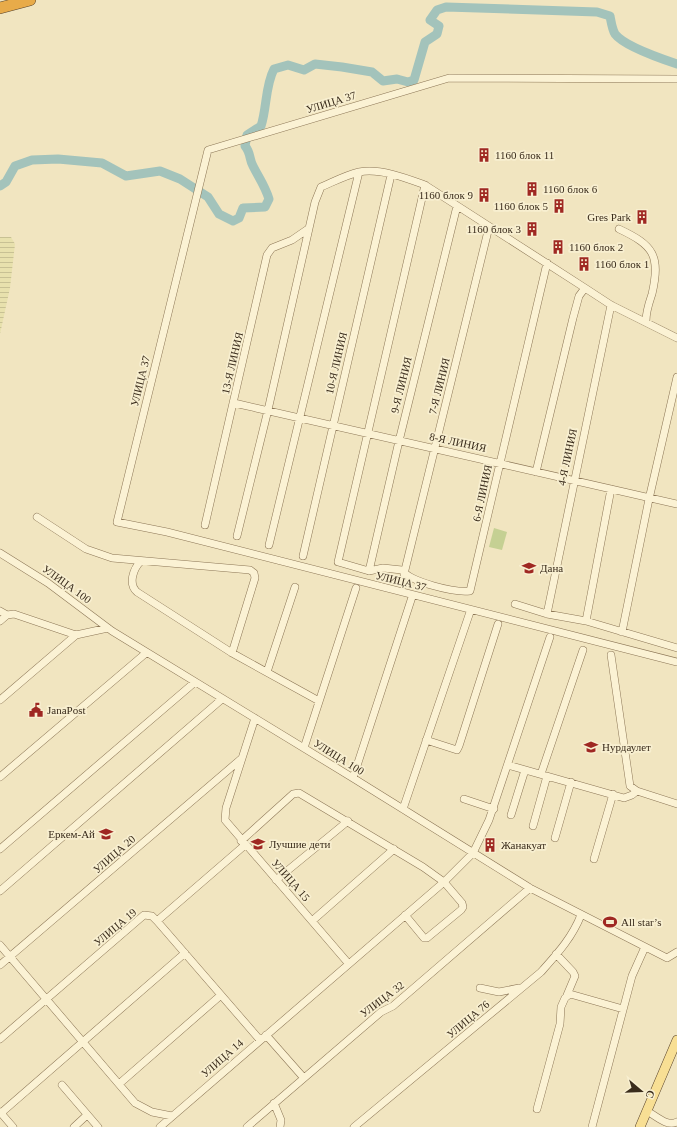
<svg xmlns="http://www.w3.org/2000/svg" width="677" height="1127" font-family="'Times New Roman',serif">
  <defs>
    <pattern id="farmland-rules" width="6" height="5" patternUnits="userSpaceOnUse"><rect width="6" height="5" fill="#e8e1ad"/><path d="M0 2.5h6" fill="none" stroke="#c8c194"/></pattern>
  </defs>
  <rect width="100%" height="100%" fill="#f1e5c0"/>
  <path fill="url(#farmland-rules)" d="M 0,237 L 11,237 L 15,244 L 10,288 L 0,334 Z"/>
  <path fill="#c5d093" d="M 494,528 L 507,532 L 502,550 L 489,547 Z"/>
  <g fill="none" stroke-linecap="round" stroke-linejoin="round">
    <path stroke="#a3c3bb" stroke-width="9" d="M 0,186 L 6,182 L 15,166 L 32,160 L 58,159 L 102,163 L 126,176 L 160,171 L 180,179 L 208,197 L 219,214 L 233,221 L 239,218 L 243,208 L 265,207 L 269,199 C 265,186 259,178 253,166 C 249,159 251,153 245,146 L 247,135 L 261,126 C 267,108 265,86 274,69 L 288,65 L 304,70 L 315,64 L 342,67 L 372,72 L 383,81 L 397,79 L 408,82 L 414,80 L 425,42 L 437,34 L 439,26 L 430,20 L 437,10 L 446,7 L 597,12 L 610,16 C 611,21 612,29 615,34 C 624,46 662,59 677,64"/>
    <defs>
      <path id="minor" d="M 677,79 L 449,78 L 208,150 L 117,522 L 167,532 L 677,662
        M 425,185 L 338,562 L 369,571 L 383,568 L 402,570 C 410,582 455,593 470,591 L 547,263
        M 619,229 C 653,245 661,255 652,294 C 649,303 646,311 646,321
        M 234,403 L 677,504
        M 536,472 L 573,318 L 579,296 L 585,288 L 611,305 L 677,338
        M 37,517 L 86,549 L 112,558 L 250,570 L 254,573 L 255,578 L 232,653
        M 205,525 L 267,255 L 272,248 L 292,240 L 308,229
        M 237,536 L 268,410 L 315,202 L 321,187 C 333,182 346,175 359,172 C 380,168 406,178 425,185 L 585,288
        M 269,545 L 359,172
        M 0,553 L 48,583 L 112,631 L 353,778 L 530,888 L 667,958 L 677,952
        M 303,556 L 391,175
        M 141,561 C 133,569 128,584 137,592 L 232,653 L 319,701
        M 369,571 L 399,441 L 457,206
        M 404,574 L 489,227
        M 515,604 L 547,614 L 586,621 L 677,648
        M 0,611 L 7,615 L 14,614 L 76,635 L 108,628
        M 547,614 L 611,305
        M 0,621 L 7,615
        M 586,621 L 611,489
        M 622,632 L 649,499 L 677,377
        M 611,655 L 630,786 L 637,791 L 677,804
        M 267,672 L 295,587
        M 0,700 L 76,635
        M 255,718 L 226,808 L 225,820 L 348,963
        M 426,740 L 457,750 L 459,746 L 498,624
        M 304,748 L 356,588
        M 508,765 L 624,798 L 632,795 L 637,791
        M 541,774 L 583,650
        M 0,777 L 146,653
        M 353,778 L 412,597
        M 464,799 L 494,809
        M 403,809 L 470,612
        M 511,815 L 525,770
        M 533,826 L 547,776
        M 555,838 L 571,782
        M 241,841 L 293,794 L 299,793 L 423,867 L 444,882 L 462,903 L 463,907 L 461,910 L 427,938 L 424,938 L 405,915
        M 0,849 L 195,682
        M 594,859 L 613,794
        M 276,880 L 348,821
        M 0,891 L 222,699
        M 157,921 L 260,1040
        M 312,921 L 394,849
        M 0,945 L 135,1103 L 152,1112 L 172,1116
        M 556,954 L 573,972 L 575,976 L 567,995
        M 0,965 L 241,759
        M 480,988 L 499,992 L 519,988
        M 266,1035 L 303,1077
        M 0,1039 L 144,915 L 152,916 L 157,921 L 245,845
        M 119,1084 L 221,995
        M 62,1085 L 98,1127
        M 274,1103 L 281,1120 L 280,1127
        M 537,1109 L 560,1024 L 561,1007 L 565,998 L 570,994 L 623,1009
        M 647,1111 C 656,1116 667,1127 677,1122
        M 0,1112 L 13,1127
        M 1,1113 L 185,953
        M 74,1127 L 87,1115
        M 160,1127 L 444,882 L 473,853 L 489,820 L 550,637
        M 247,1127 L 381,1012 L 393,1006 L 530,888
        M 354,1127 L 541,972 C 557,954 572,938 581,915
        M 592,1127 L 632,976 L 645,947"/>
      <path id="major" d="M 640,1127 L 677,1040"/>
      <path id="highway" d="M 0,8 L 30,0"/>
    </defs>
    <use href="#minor" stroke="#8c7656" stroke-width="8"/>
    <use href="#major" stroke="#59432b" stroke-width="10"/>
    <use href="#highway" stroke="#59432b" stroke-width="12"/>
    <use href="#minor" stroke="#fbf2d4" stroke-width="7"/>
    <use href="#major" stroke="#f8df94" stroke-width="9"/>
    <use href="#highway" stroke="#e8ab49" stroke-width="11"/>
  </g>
  <defs>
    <symbol id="building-bare" viewBox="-9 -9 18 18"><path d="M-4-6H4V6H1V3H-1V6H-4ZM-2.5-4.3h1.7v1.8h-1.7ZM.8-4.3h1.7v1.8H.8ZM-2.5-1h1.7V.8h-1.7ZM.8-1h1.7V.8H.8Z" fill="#9f2822" stroke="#f8efd0" stroke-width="2.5" paint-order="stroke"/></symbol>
    <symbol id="school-bare" viewBox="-9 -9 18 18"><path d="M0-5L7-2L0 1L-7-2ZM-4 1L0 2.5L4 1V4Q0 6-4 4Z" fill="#9f2822" stroke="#f8efd0" stroke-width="2.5" paint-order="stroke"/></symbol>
    <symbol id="civic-bare" viewBox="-9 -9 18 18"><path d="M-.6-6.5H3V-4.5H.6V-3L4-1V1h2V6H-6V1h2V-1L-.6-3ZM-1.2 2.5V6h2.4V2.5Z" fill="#9f2822" stroke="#f8efd0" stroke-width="2.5" paint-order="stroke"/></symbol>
    <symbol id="stadium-bare" viewBox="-9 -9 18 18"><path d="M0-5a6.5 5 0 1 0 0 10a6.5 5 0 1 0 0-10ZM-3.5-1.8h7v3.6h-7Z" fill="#9f2822" stroke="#f8efd0" stroke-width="2.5" paint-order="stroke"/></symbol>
  </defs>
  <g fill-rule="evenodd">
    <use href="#building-bare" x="474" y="145" width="20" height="20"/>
    <use href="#building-bare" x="522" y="179" width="20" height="20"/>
    <use href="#building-bare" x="474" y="185" width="20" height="20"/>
    <use href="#building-bare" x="549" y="196" width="20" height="20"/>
    <use href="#building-bare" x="632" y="207" width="20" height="20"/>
    <use href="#building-bare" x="522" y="219" width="20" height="20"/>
    <use href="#building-bare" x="548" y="237" width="20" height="20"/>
    <use href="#building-bare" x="574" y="254" width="20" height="20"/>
    <use href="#school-bare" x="519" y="558" width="20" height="20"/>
    <use href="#civic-bare" x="26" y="700" width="20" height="20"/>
    <use href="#school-bare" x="581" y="737" width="20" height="20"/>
    <use href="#school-bare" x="96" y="824" width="20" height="20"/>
    <use href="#school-bare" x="248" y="834" width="20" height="20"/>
    <use href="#building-bare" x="480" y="835" width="20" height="20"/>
    <use href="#stadium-bare" x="600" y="912" width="20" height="20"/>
  </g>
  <g text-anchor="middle" stroke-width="3.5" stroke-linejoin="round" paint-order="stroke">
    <g font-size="11" fill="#3a2c1c" stroke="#f8efd0">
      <text transform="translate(331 102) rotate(-17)" y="4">УЛИЦА 37</text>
      <text transform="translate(232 363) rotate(-77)" y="4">13-Я ЛИНИЯ</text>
      <text transform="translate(336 363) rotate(-77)" y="4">10-Я ЛИНИЯ</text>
      <text transform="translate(140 381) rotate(-76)" y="4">УЛИЦА 37</text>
      <text transform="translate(401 385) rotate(-76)" y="4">9-Я ЛИНИЯ</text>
      <text transform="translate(439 386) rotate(-76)" y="4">7-Я ЛИНИЯ</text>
      <text transform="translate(458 442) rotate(12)" y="4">8-Я ЛИНИЯ</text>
      <text transform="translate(567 457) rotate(-78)" y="4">4-Я ЛИНИЯ</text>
      <text transform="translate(482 493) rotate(-78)" y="4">6-Я ЛИНИЯ</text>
      <text transform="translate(401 581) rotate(14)" y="4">УЛИЦА 37</text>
      <text transform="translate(67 584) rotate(36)" y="4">УЛИЦА 100</text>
      <text transform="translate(339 757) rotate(32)" y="4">УЛИЦА 100</text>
      <text transform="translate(114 854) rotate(-41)" y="4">УЛИЦА 20</text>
      <text transform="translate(291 880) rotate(49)" y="4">УЛИЦА 15</text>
      <text transform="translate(115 927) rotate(-40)" y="4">УЛИЦА 19</text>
      <text transform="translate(382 999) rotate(-37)" y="4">УЛИЦА 32</text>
      <text transform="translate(468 1019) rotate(-40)" y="4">УЛИЦА 76</text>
      <text transform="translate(222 1058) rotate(-41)" y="4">УЛИЦА 14</text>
    </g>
    <g font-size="11" fill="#3a2c1c" stroke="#f8efd0" text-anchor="start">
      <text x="495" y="159">1160 блок 11</text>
      <text x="543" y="193">1160 блок 6</text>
      <text x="473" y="199" text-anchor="end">1160 блок 9</text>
      <text x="548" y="210" text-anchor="end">1160 блок 5</text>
      <text x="631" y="221" text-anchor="end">Gres Park</text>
      <text x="521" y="233" text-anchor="end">1160 блок 3</text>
      <text x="569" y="251">1160 блок 2</text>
      <text x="595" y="268">1160 блок 1</text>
      <text x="540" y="572">Дана</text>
      <text x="47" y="714">JanaPost</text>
      <text x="602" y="751">Нурдаулет</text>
      <text x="95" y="838" text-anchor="end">Еркем-Ай</text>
      <text x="269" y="848">Лучшие дети</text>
      <text x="501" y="849">Жанакуат</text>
      <text x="621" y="926">All star’s</text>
    </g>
  </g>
  <g transform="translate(641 1091) rotate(109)" stroke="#f8efd0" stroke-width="3" paint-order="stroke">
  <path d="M0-3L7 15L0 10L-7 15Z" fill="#3a2c1c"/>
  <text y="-6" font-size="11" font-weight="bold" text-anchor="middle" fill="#3a2c1c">С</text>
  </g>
</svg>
